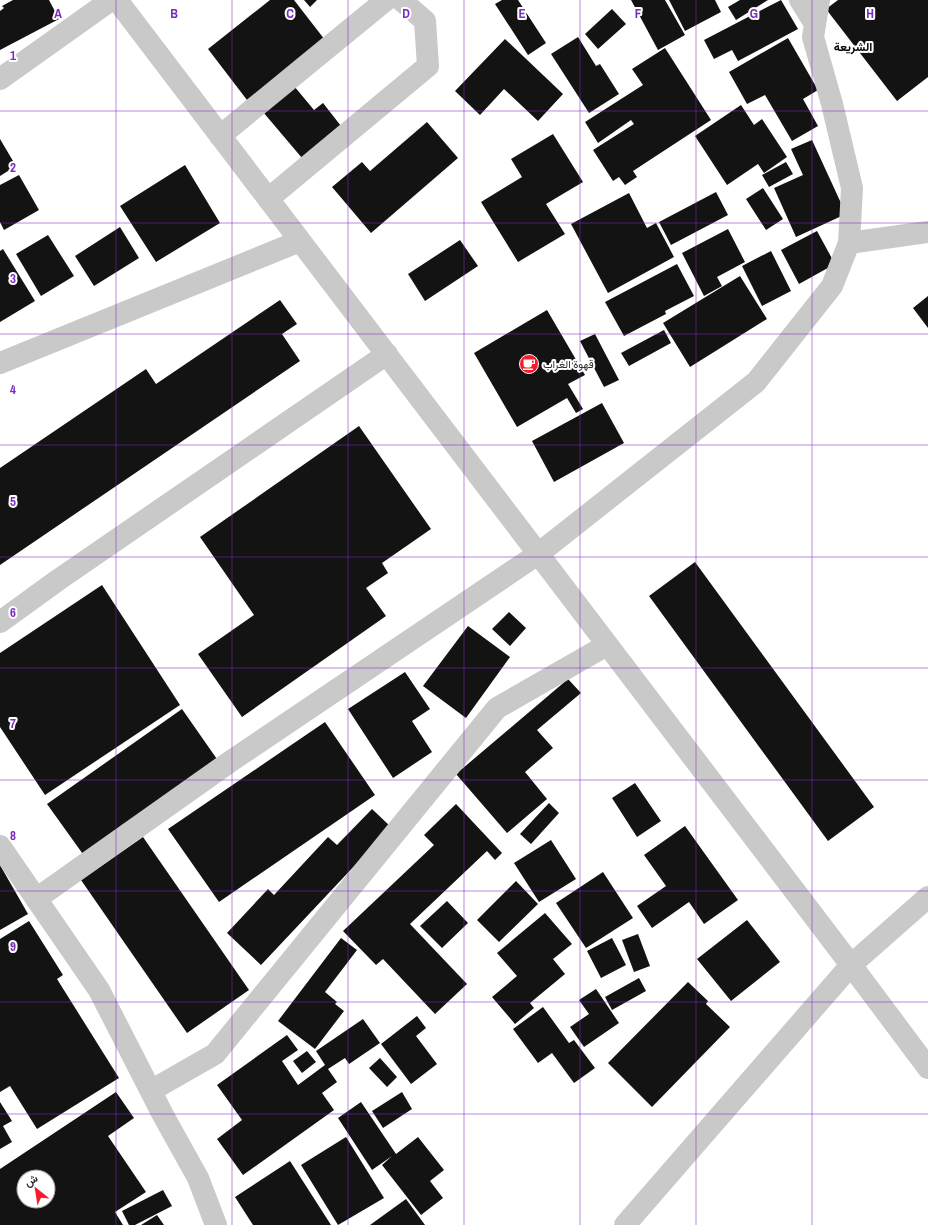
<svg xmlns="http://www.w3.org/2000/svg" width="928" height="1225" font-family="'Archivo Narrow',Vazirmatn,sans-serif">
  <rect width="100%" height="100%" fill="#fff"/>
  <path fill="#131313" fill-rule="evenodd" d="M 13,0 L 49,0 L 59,19 L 0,50 L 0,11 L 4,8 L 2,6 Z
    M 270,0 L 294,0 L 325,40 L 247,100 L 208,49 Z
    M 304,0 L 317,0 L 310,7 Z
    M 502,0 L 518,0 L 546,43 L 528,55 L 495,4 Z
    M 631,0 L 665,0 L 685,35 L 658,50 Z
    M 669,0 L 715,0 L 721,12 L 685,31 Z
    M 740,0 L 768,0 L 736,20 L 728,7 Z
    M 781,0 L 798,29 L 738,61 L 732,50 L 714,59 L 704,40 Z
    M 838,0 L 928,0 L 928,77 L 897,101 L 826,9 Z
    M 612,9 L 626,24 L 598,49 L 585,34 Z
    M 578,37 L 596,66 L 600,64 L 619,94 L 589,113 L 551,54 Z
    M 788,38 L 818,90 L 803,99 L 818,126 L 792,141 L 765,95 L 747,104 L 729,72 Z
    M 505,39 L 563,94 L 538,121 L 504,89 L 480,115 L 455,91 Z
    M 665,48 L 711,120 L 633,171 L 637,177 L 625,185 L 619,177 L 613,181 L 593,150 L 634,124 L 631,120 L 598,143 L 585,122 L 643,85 L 632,69 Z
    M 294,86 L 314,110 L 323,103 L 341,126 L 302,158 L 263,112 Z
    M 741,105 L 754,125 L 762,119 L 787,157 L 764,173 L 758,164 L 727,185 L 695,136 Z
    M 427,122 L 458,158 L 371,233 L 332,187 L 362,162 L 370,171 Z
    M 553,134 L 583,182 L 546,204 L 565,234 L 518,262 L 481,202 L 522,177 L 511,159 Z
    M 0,139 L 16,166 L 0,176 Z
    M 812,140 L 846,214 L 796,237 L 774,188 L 803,175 L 791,149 Z
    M 786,162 L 793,174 L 769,187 L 762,175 Z
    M 185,165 L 220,223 L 156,262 L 120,206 Z
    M 19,175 L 39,210 L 4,230 L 0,222 L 0,185 Z
    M 763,188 L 783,219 L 766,230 L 746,199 Z
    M 716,192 L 728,215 L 671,245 L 659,222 Z
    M 629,193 L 647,228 L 656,223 L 674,257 L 608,293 L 571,224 Z
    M 120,227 L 139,258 L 94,286 L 75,256 Z
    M 728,229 L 745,262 L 717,277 L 722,286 L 704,296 L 682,253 Z
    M 817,231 L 835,264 L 799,284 L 781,250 Z
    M 48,235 L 74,276 L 41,296 L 16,254 Z
    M 460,240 L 478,266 L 425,301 L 408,274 Z
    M 3,249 L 35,301 L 0,322 L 0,251 Z
    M 771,251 L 791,291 L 762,306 L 742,266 Z
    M 677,264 L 694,296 L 665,311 L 666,314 L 624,336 L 605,302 Z
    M 740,276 L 767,319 L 690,367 L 663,323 Z
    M 928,296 L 928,328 L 913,308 Z
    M 280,300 L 297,324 L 282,334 L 300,361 L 0,565 L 0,468 L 146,369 L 156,384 Z
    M 547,310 L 585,375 L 568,384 L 583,409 L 576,413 L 567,398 L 517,427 L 474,353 Z
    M 664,330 L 671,343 L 629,366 L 621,353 Z
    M 595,334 L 619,380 L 604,387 L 580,341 Z
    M 602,403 L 624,443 L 554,482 L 532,441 Z
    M 359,426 L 431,529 L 382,563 L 388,573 L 366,588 L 386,616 L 242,717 L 198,654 L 254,615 L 200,537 Z
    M 695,562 L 874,807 L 828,841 L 649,596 Z
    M 102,585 L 180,705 L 45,795 L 0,727 L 0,653 Z
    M 509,612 L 526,628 L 510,646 L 492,629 Z
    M 468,626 L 510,657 L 466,718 L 423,686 Z
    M 405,672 L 430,709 L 412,721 L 432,752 L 393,778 L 348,709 Z
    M 568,679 L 581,693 L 537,730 L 553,748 L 525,772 L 547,799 L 507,833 L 456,774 Z
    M 182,709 L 219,762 L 85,857 L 47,804 Z
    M 325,722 L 375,795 L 219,902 L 168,829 Z
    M 635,783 L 661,821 L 637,837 L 612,798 Z
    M 549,803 L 559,813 L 531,844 L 520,834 Z
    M 456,804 L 502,853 L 495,860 L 487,851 L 410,924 L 467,984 L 435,1014 L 383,959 L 376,965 L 343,931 L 434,845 L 424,835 Z
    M 372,809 L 391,827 L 261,965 L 227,933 L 268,889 L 274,895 L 328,837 L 337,845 Z
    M 685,826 L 738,900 L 704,924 L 689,902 L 652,928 L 637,906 L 666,886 L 644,855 Z
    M 143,837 L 249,990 L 187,1033 L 81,880 Z
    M 551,840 L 576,879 L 539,902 L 514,863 Z
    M 0,865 L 28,914 L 0,930 Z
    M 603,872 L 633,918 L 586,948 L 556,903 Z
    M 516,881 L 538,904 L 499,942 L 477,920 Z
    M 447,901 L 468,923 L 442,948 L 420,926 Z
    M 545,913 L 572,944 L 553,959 L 565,974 L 530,1003 L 534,1008 L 515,1024 L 492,997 L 517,976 L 497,953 Z
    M 747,920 L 780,962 L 731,1001 L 697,959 Z
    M 29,921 L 63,975 L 57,979 L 119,1078 L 37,1129 L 10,1086 L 0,1092 L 0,939 Z
    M 638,934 L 650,966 L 634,972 L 622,940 Z
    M 341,938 L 357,950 L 325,992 L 337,1002 L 335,1004 L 344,1011 L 315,1049 L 278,1021 Z
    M 612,938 L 626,965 L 601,978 L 587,951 Z
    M 639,978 L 646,991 L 612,1010 L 605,997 Z
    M 688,982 L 708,1001 L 706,1004 L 730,1027 L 652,1107 L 608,1063 Z
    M 596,989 L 619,1023 L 584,1047 L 570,1027 L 589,1014 L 579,1000 Z
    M 543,1007 L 569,1043 L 574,1040 L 595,1068 L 574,1083 L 552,1053 L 538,1063 L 513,1029 Z
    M 417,1016 L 426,1028 L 416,1036 L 437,1064 L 411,1084 L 381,1044 Z
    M 363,1019 L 380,1043 L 349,1064 L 345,1058 L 328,1069 L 337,1082 L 322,1093 L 334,1110 L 243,1175 L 217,1139 L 242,1120 L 217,1085 L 287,1035 L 298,1050 L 282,1061 L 298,1085 L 325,1065 L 316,1051 Z
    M 307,1051 L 316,1062 L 302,1073 L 293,1061 Z
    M 380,1058 L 397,1077 L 387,1087 L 369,1068 Z
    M 116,1092 L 134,1118 L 108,1136 L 146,1192 L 115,1212 L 123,1225 L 0,1225 L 0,1169 ZM 24,1177 L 48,1177 L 48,1201 L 24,1201 Z
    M 402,1092 L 412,1109 L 383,1128 L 372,1111 Z
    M 0,1102 L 12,1121 L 3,1126 L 12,1142 L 0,1149 Z
    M 361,1102 L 396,1154 L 418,1137 L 444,1170 L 430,1181 L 443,1198 L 421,1215 L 382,1165 L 392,1156 L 372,1170 L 338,1118 Z
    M 346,1137 L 384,1198 L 338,1225 L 301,1165 Z
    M 290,1161 L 331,1225 L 253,1225 L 235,1197 Z
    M 163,1190 L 172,1206 L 135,1225 L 129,1225 L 122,1211 Z
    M 406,1199 L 425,1225 L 370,1225 Z
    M 157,1215 L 164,1225 L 141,1225 Z"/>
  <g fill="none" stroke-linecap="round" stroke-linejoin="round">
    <path stroke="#c9c9c9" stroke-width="22" d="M 117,0 L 851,965 L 928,1068
      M 800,0 L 815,24
      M 0,79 L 111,0
      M 220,136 L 386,0
      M 268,199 L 428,66 L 425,21 L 401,0
      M 849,243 L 928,232
      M 0,363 L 300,241
      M 0,622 L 58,580 L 387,354
      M 0,846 L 99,990 L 163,1115 L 198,1178 L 216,1225
      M 36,899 L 231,761 L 538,554 L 756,382 L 832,286 L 849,243 L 852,188 L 832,104 L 813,37 L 819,0
      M 152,1090 L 215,1054 L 497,708 L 607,645
      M 625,1225 L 851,965 L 928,897"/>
  </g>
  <path fill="none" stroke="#7b2cbf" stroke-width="1" stroke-opacity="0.55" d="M 116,0 L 116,1225M 232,0 L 232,1225M 348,0 L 348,1225M 464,0 L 464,1225M 580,0 L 580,1225M 696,0 L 696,1225M 812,0 L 812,1225M 0,111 L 928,111M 0,223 L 928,223M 0,334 L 928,334M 0,445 L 928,445M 0,557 L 928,557M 0,668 L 928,668M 0,780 L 928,780M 0,891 L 928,891M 0,1002 L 928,1002M 0,1114 L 928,1114"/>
  <defs>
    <symbol id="cafe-disc" viewBox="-11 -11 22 22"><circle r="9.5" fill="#f61b2d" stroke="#fff"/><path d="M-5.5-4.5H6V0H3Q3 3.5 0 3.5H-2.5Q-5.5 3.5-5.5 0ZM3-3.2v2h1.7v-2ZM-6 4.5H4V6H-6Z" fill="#fff"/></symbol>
  </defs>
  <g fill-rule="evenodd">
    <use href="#cafe-disc" x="518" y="353" width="22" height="22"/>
  </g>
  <g text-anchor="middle" stroke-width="4" stroke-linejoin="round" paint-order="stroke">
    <g font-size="11" fill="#2c2c2c" stroke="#fff" text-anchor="start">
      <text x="543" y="368">قهوة الغراب</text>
    </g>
    <g font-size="12" font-weight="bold" fill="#000" stroke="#fff">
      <text x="853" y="51">الشريعة</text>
    </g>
  </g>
  <g font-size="13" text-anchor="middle" font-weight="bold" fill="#7b2cbf" stroke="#fff" stroke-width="4" stroke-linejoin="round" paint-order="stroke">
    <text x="58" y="18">A</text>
    <text x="174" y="18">B</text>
    <text x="290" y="18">C</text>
    <text x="406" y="18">D</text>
    <text x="522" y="18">E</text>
    <text x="638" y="18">F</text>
    <text x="754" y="18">G</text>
    <text x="870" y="18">H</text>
    <text x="13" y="60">1</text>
    <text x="13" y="172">2</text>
    <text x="13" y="283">3</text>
    <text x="13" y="394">4</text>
    <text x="13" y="506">5</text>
    <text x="13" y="617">6</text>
    <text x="13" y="728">7</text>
    <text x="13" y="840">8</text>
    <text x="13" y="951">9</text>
  </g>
  <g transform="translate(36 1189) rotate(330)"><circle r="19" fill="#ffffff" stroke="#ababab"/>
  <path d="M0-3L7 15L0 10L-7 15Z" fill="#f61b2d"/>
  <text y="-6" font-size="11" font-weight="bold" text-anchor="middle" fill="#2c2c2c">ش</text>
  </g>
</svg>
